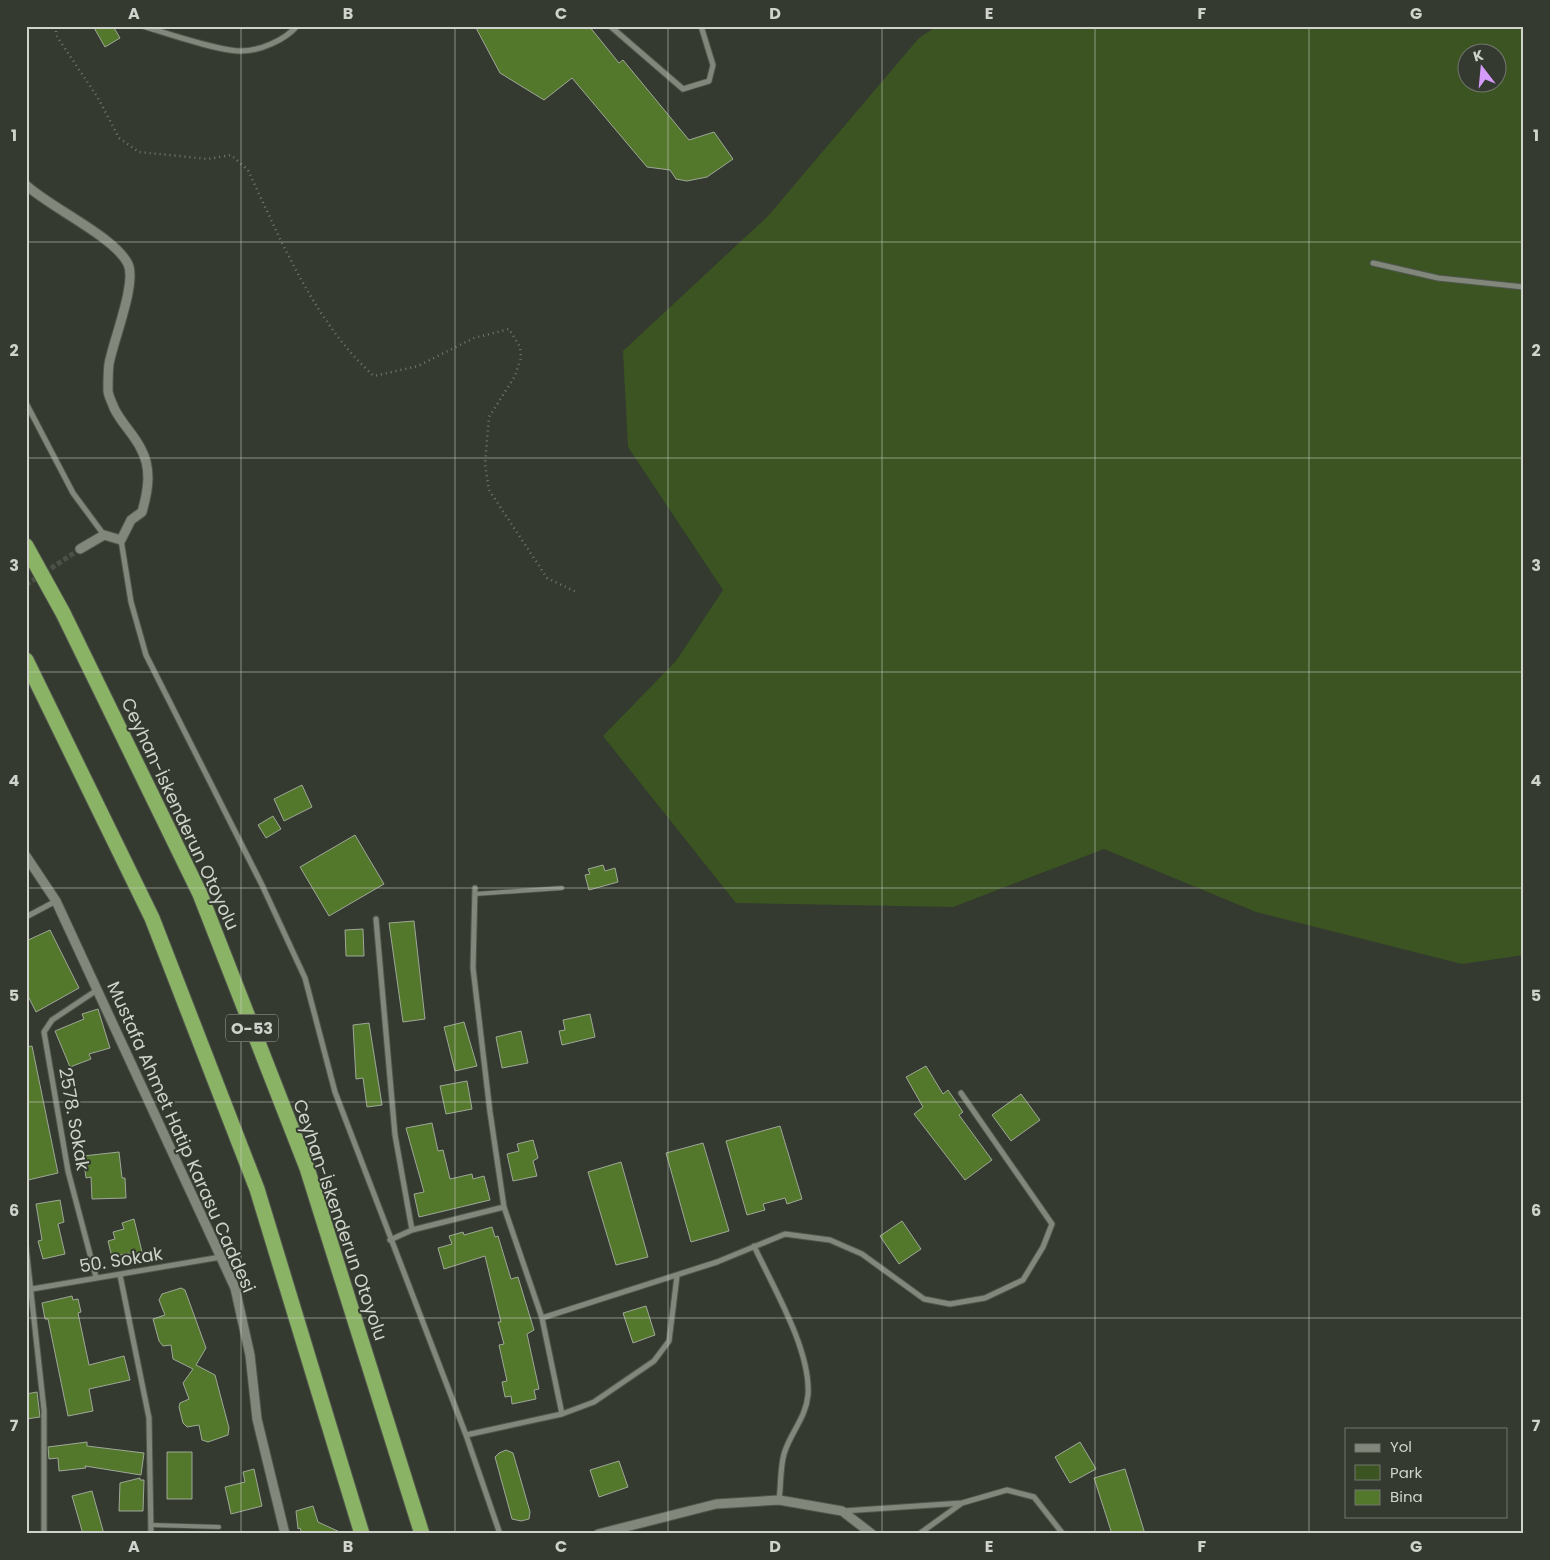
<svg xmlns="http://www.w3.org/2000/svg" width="1550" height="1560" font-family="Poppins,sans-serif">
  <rect width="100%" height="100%" fill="#343a2f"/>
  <path fill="#3b5422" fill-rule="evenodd" d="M 937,26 L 1524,26 L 1524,955 L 1462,964 L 1256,912 L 1104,849 L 953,907 L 736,903 L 603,736 L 676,661 L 723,590 L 628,447 L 623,351 L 768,216 L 919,38 ZM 1468,52 L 1498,52 L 1498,82 L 1468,82 Z"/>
  <path fill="#53782b" stroke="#9fa799" d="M 93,26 L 113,26 L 120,38 L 105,47 Z
    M 475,26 L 589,26 L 619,63 L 623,60 L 689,140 L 714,132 L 733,159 L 707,177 L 687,181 L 676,179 L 670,170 L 647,167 L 572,78 L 544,100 L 500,73 Z
    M 302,785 L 312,807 L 284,821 L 274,799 Z
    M 273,816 L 281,829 L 266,838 L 258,825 Z
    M 355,835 L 384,884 L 329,916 L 300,867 Z
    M 603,865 L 605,871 L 615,868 L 618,882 L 589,890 L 585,875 L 590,874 L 588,869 Z
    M 414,921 L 425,1019 L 403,1022 L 389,923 Z
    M 363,929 L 364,956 L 346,956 L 345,930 Z
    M 50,930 L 79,988 L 36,1012 L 26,992 L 26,941 Z
    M 98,1009 L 110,1048 L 89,1054 L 91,1059 L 70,1067 L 55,1031 L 84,1019 L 82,1014 Z
    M 590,1014 L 595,1037 L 562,1045 L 559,1031 L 565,1030 L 563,1020 Z
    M 464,1022 L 477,1066 L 455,1071 L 444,1027 Z
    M 369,1023 L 382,1105 L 367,1107 L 363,1078 L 356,1079 L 353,1025 Z
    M 521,1031 L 528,1063 L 502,1068 L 496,1037 Z
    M 32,1046 L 58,1173 L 28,1180 L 26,1047 Z
    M 926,1066 L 943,1094 L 948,1090 L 963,1112 L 959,1115 L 992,1160 L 965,1180 L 914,1114 L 923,1107 L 906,1077 Z
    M 467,1081 L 472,1109 L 446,1114 L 440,1086 Z
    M 1021,1094 L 1040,1120 L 1011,1141 L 992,1115 Z
    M 432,1123 L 438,1151 L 443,1150 L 450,1179 L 472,1174 L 473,1179 L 484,1176 L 490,1200 L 419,1217 L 414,1194 L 424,1192 L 406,1128 Z
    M 780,1126 L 802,1199 L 787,1204 L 785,1198 L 763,1204 L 765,1210 L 747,1215 L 726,1141 Z
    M 533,1140 L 538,1158 L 533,1161 L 537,1176 L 513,1181 L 507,1154 L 519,1151 L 517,1144 Z
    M 703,1143 L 729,1231 L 691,1242 L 666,1153 Z
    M 119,1152 L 122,1178 L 125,1178 L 126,1198 L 92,1199 L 91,1177 L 86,1178 L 83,1156 Z
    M 621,1162 L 648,1257 L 616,1265 L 588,1172 Z
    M 60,1200 L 64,1222 L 58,1224 L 65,1254 L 43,1259 L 38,1241 L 42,1240 L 36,1204 Z
    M 134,1219 L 143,1256 L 131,1259 L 129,1253 L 112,1257 L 108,1241 L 115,1239 L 113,1232 L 124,1229 L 122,1223 Z
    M 902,1221 L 921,1249 L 899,1264 L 880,1236 Z
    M 492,1227 L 495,1237 L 498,1236 L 511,1279 L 518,1277 L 534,1330 L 527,1334 L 539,1389 L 534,1390 L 536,1399 L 512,1404 L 511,1396 L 505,1397 L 502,1382 L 507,1381 L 499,1345 L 504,1344 L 498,1322 L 501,1322 L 485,1256 L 444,1269 L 438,1248 L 452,1244 L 449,1236 L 463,1232 L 464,1235 Z
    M 181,1288 L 185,1290 L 206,1348 L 196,1365 L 215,1375 L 229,1428 L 228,1435 L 208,1442 L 202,1440 L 199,1425 L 187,1427 L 183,1423 L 179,1407 L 180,1403 L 189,1399 L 183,1383 L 193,1369 L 173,1359 L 171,1345 L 163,1346 L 159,1341 L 153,1319 L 165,1315 L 159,1300 L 162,1294 Z
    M 72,1296 L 73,1300 L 78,1299 L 81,1312 L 78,1313 L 89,1365 L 124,1356 L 130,1380 L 89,1389 L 93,1411 L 68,1416 L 48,1319 L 45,1319 L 42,1303 Z
    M 646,1306 L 655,1335 L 633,1343 L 623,1313 Z
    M 37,1392 L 40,1417 L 26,1419 L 26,1394 Z
    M 87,1442 L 87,1446 L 144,1453 L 141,1475 L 85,1466 L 86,1468 L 59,1471 L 58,1458 L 49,1459 L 48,1447 Z
    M 1080,1442 L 1096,1469 L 1070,1483 L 1055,1457 Z
    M 506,1450 L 513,1453 L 530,1512 L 529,1519 L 521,1521 L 512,1519 L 495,1457 L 499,1453 Z
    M 167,1452 L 192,1452 L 192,1499 L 167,1499 Z
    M 619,1461 L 628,1487 L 599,1497 L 590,1470 Z
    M 254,1469 L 262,1506 L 231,1514 L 225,1487 L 245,1482 L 243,1472 Z
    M 1125,1469 L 1145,1534 L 1112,1534 L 1094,1478 Z
    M 140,1478 L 140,1480 L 144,1480 L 143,1511 L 119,1511 L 120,1483 Z
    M 92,1491 L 104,1534 L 83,1534 L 72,1496 Z
    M 313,1506 L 318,1522 L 344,1534 L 302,1534 L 300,1528 L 298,1529 L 296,1511 Z"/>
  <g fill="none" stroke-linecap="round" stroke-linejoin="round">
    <path stroke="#4b5147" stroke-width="5" stroke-dasharray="5 2.5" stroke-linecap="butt" d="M 26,585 L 80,549"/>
    <defs>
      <path id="service" d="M 475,894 L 562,888
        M 151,1525 L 219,1527"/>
      <path id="minor" d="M 143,26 C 166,33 218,51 241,51 C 260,51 285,40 297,26
        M 610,26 L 683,89 L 709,81 L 713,65 L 701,26
        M 1373,263 L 1438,278 L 1524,287
        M 26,403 L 73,493 L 104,535
        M 121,540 L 131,602 L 146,655 L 262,885 L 305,978 L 335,1092 L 466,1435 L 500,1534
        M 26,917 L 56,901
        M 376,919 L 395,1135 L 412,1230
        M 390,1240 L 412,1230 L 504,1207
        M 754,1246 C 773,1287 811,1350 808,1395 C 806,1418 790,1433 784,1454 C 780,1468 781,1486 779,1500
        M 26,1247 L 44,1410 L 44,1534
        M 120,1275 L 149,1418 L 151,1534
        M 96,1277 L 68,1171 L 44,1032 L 52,1020 L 97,990
        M 26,1290 L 221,1257
        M 542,1318 L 717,1262 L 785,1234 L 830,1240 L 862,1254 L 924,1299 L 950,1304 L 985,1298 L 1023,1280 L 1043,1247 L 1052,1224 L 961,1093
        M 562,1414 L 594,1402 L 654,1361 L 669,1341 L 677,1276
        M 466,1435 L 562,1414 L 542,1318 L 504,1207 L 490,1112 L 473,968 L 475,888
        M 843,1511 L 962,1503
        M 919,1534 L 962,1503 L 1007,1490 L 1034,1497 L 1063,1534"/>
      <path id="tertiary" d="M 26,185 C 51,208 115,237 128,264 C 137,283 113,341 109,364 C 108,372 108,382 108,390 C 108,396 112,402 114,408 C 121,423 134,434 141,449 C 152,469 148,491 142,512 L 131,520 L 121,540 L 104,535 L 80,549
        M 26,856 L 56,901 L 235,1288 L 250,1355 L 257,1419 L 285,1534
        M 598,1534 L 716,1504 L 779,1500 L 842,1511 L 872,1534"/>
      <path id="motorway" d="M 26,546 L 63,613 L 200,894 L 307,1168 L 422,1534
        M 26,660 L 152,918 L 257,1189 L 362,1534"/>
    </defs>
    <use href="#service" stroke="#51564d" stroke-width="5.5"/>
    <use href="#minor" stroke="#51564d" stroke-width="7"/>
    <use href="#tertiary" stroke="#51564d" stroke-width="11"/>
    <use href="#motorway" stroke="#51564d" stroke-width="17"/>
    <path stroke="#747970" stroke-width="2.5" stroke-dasharray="1 4" stroke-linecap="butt" d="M 56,26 L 56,35 L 98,98 L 119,138 L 139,152 L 208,159 L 231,155 L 248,170 C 280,239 316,325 374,376 L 418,366 L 474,338 L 509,329 L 520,347 L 521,358 L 515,376 L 489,417 L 485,464 L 489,490 L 547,578 L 576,592"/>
    <use href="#service" stroke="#81887b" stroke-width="4"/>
    <use href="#minor" stroke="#81887b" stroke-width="5"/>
    <use href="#tertiary" stroke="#81887b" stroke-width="9"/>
    <use href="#motorway" stroke="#8bb365" stroke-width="15"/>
  </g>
  <path fill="none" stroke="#cfd3cc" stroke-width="1" stroke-opacity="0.55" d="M 241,26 L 241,1534M 455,26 L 455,1534M 668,26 L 668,1534M 882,26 L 882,1534M 1095,26 L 1095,1534M 1309,26 L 1309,1534M 26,242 L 1524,242M 26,458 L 1524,458M 26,672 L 1524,672M 26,888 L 1524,888M 26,1102 L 1524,1102M 26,1318 L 1524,1318"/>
  <g text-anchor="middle" stroke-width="4" stroke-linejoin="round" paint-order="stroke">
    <rect fill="#343a2f" stroke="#a0a59d" stroke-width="1" x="226" y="1014.5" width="52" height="27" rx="4"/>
    <g font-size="16" font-weight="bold" fill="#cfd3cc">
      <text x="252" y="1034">O-53</text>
    </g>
    <g font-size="18" fill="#cfd3cc" stroke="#343a2f">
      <text transform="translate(180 814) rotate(65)" y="6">Ceyhan-İskenderun Otoyolu</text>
      <text transform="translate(74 1119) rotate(80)" y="6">2578. Sokak</text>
      <text transform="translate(181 1137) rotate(66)" y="6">Mustafa Ahmet Hatip Karasu Caddesi</text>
      <text transform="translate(340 1220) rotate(71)" y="6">Ceyhan-İskenderun Otoyolu</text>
      <text transform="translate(121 1260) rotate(-9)" y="6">50. Sokak</text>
    </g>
  </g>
  <rect width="1550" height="1560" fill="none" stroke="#343a2f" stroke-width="55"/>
  <rect x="1345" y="1428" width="162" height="90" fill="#343a2f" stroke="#72776e"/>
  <rect x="1355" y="1444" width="25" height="8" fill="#81887b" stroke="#72776e"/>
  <text x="1390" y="1452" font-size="15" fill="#cfd3cc">Yol</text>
  <rect x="1355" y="1465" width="25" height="15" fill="#3b5422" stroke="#72776e"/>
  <text x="1390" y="1478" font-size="15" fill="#cfd3cc">Park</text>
  <rect x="1355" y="1490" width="25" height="15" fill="#53782b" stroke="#72776e"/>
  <text x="1390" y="1502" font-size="15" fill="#cfd3cc">Bina</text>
  <g transform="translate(1482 68) rotate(344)"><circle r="24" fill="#343a2f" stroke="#72776e"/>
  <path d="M0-4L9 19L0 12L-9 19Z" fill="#d59bfb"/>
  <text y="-8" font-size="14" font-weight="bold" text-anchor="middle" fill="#cfd3cc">K</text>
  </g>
  <rect x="28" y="28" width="1494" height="1504" fill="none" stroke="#cfd3cc" stroke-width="2"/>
  <g font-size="16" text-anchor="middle" font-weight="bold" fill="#cfd3cc">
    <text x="134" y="19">A</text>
    <text x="348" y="19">B</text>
    <text x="561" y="19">C</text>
    <text x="775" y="19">D</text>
    <text x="989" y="19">E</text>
    <text x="1202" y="19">F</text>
    <text x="1416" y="19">G</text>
    <text x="14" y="141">1</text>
    <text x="1536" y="141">1</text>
    <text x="14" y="356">2</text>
    <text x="1536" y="356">2</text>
    <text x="14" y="571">3</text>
    <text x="1536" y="571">3</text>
    <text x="14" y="786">4</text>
    <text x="1536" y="786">4</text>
    <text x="14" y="1001">5</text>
    <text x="1536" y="1001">5</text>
    <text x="14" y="1216">6</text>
    <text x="1536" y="1216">6</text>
    <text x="14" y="1431">7</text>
    <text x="1536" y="1431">7</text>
    <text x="134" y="1552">A</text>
    <text x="348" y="1552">B</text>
    <text x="561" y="1552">C</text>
    <text x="775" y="1552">D</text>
    <text x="989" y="1552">E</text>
    <text x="1202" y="1552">F</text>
    <text x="1416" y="1552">G</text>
  </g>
</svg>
